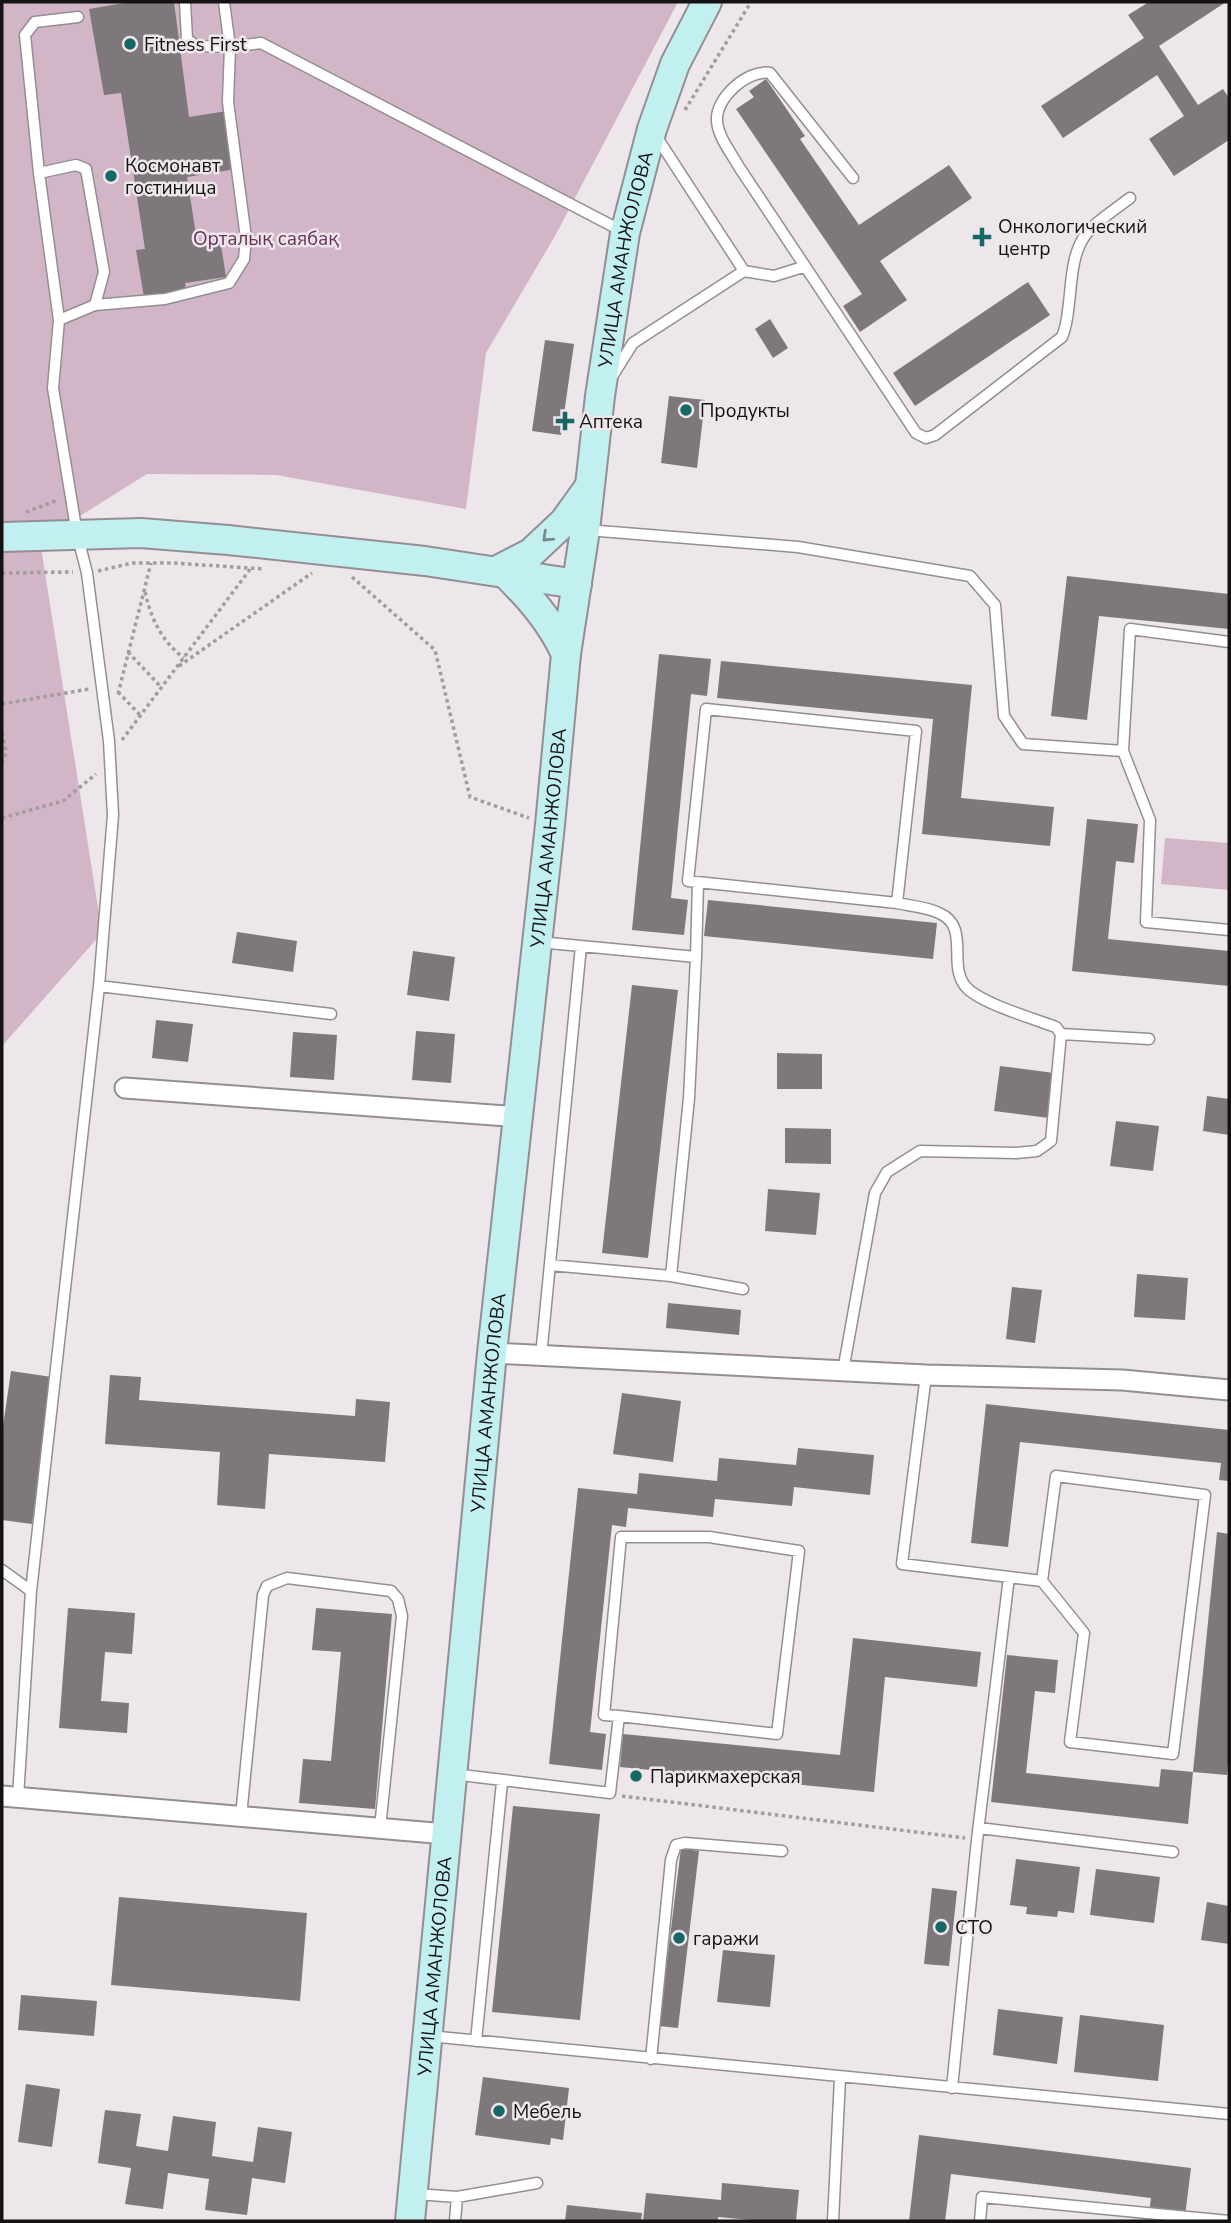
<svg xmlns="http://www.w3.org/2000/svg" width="1231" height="2223" font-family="'Nunito Sans',sans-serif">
  <rect width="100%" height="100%" fill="#ede6eb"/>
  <path fill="#d2b6c8" d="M 2,2 L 678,2 L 555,236 L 486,353 L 466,509 L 276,475 L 147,474 L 40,541 L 102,933 L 2,1046 Z
    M 1165,838 L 1229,843 L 1229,890 L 1161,884 Z"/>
  <path fill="#7e787c" d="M 130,2 L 174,2 L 189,117 L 227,111 L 236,169 L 187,177 L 197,241 L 220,238 L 226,277 L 185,283 L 186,289 L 144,297 L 136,250 L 145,249 L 121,93 L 104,95 L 89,9 Z
    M 1149,2 L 1226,2 L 1159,46 L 1198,105 L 1223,89 L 1229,98 L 1229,140 L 1174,176 L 1149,139 L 1184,116 L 1157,75 L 1063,138 L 1041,106 L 1144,38 L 1128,15 Z
    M 766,79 L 805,136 L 800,139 L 859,225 L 949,165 L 972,198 L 880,261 L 907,300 L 860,332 L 843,306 L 862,294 L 736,109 L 754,97 L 749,91 Z
    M 1028,282 L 1050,315 L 915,406 L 893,373 Z
    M 770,319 L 788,348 L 773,358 L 755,329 Z
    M 545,340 L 574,344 L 561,435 L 532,431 Z
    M 669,396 L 705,400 L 697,468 L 661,463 Z
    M 1067,576 L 1229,594 L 1229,629 L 1099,616 L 1087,720 L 1051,716 Z
    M 659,654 L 711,659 L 707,696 L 691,694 L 671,898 L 688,900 L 684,935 L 632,930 Z
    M 721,661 L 972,685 L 961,798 L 1054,807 L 1050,846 L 922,834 L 933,719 L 717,698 Z
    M 1087,819 L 1138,824 L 1134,863 L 1116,861 L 1108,939 L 1229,951 L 1229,986 L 1072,971 Z
    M 708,900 L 937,923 L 933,959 L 704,936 Z
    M 237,932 L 297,941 L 293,972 L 232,963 Z
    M 413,951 L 455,957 L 449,1001 L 407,995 Z
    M 632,985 L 678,990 L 648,1258 L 602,1253 Z
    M 156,1020 L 193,1024 L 188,1062 L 152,1058 Z
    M 416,1031 L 455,1034 L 451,1083 L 412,1080 Z
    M 293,1032 L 337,1035 L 334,1080 L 290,1077 Z
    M 777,1053 L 822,1054 L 822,1089 L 777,1089 Z
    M 1000,1066 L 1054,1073 L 1049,1118 L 994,1111 Z
    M 1207,1096 L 1229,1099 L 1229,1135 L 1203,1131 Z
    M 1116,1121 L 1159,1126 L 1153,1171 L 1110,1166 Z
    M 785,1128 L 831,1129 L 831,1164 L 785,1163 Z
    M 768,1189 L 820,1193 L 816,1235 L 765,1231 Z
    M 1137,1274 L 1188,1278 L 1185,1320 L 1134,1317 Z
    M 1012,1287 L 1042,1290 L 1035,1343 L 1006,1339 Z
    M 668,1303 L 741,1310 L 739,1335 L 666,1328 Z
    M 11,1371 L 52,1377 L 32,1524 L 2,1520 L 2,1433 Z
    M 110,1375 L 141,1377 L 139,1400 L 355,1416 L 356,1399 L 390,1402 L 385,1462 L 269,1454 L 265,1509 L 217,1505 L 220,1452 L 105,1444 Z
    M 622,1393 L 681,1401 L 673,1462 L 613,1454 Z
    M 986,1404 L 1229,1430 L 1229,1481 L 1219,1480 L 1221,1463 L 1020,1442 L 1008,1547 L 971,1543 Z
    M 798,1448 L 874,1455 L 870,1495 L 794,1487 L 792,1506 L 715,1499 L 713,1517 L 628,1508 L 626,1527 L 612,1525 L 590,1732 L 606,1734 L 602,1770 L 549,1764 L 578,1488 L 637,1494 L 639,1473 L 717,1481 L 719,1458 L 796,1465 Z
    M 1217,1532 L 1229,1534 L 1229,1749 L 1227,1775 L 1193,1772 L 1188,1824 L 991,1802 L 1007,1655 L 1058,1660 L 1055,1693 L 1035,1691 L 1026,1773 L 1159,1787 L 1161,1769 L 1193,1772 Z
    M 68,1608 L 135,1613 L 132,1654 L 105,1652 L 101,1701 L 129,1703 L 127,1733 L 59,1728 Z
    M 316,1608 L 392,1614 L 375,1809 L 299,1803 L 303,1759 L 331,1761 L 341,1652 L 312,1650 Z
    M 853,1638 L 981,1652 L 977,1687 L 885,1677 L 874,1792 L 620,1767 L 623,1734 L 840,1755 Z
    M 513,1806 L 600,1814 L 580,2020 L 492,2012 Z
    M 681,1848 L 699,1851 L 678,2028 L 659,2026 Z
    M 1016,1859 L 1080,1867 L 1074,1913 L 1058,1911 L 1057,1917 L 1026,1914 L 1027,1907 L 1010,1905 Z
    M 1096,1869 L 1160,1877 L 1154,1923 L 1090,1915 Z
    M 932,1888 L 957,1891 L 949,1966 L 924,1964 Z
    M 119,1897 L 307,1913 L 300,2001 L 111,1985 Z
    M 1207,1902 L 1229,1906 L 1229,1944 L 1201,1940 Z
    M 723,1950 L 775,1955 L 770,2007 L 717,2002 Z
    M 21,1995 L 97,2001 L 94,2036 L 18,2030 Z
    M 998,2009 L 1063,2017 L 1057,2064 L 993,2055 Z
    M 1080,2015 L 1164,2025 L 1158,2081 L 1074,2072 Z
    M 483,2077 L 569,2088 L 563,2140 L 551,2138 L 550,2145 L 475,2135 Z
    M 26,2084 L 60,2089 L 52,2147 L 18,2142 Z
    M 105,2110 L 141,2114 L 136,2146 L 168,2151 L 173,2116 L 216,2122 L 212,2156 L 253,2162 L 258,2127 L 292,2132 L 285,2183 L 252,2178 L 247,2215 L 205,2210 L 209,2179 L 168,2173 L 163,2209 L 125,2204 L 131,2168 L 98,2163 Z
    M 919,2135 L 1191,2168 L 1185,2216 L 1149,2212 L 1151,2198 L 951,2174 L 945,2221 L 909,2221 Z
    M 722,2183 L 799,2190 L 796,2221 L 761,2221 L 718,2217 L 718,2221 L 643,2221 L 646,2193 L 721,2200 Z
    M 567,2205 L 642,2213 L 641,2221 L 565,2221 Z"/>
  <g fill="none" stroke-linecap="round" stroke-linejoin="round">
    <defs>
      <path id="lane" d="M 185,2 L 187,39 L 196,46 L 230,47 L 224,2
        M 78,17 L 35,22 L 25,35 L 39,173 L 59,320 L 53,388 L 77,534 L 87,573 L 109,741 L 113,815 L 99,986 L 331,1014
        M 39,173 L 76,165 L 86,169 L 104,272 L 95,305 L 59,320
        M 853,178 L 770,73 C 748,69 715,98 717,121 C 718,137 732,154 739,167 L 916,433 L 926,438 L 935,435 L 1062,337 C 1068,323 1068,309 1070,294 C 1075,234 1084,232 1130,198
        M 744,271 L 774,276 L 803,267
        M 95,305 L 165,299 L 229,283 L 244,259 L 246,238 L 228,102 L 230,47 L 261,43 L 622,231
        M 613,375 L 633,343 L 744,271 L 656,136
        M 587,530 L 798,547 L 970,576 L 995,605 L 1004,716 L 1023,744 L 1123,751 L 1130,629 L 1229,642
        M 706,709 L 916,731 L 897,903 L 688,881 Z
        M 1123,751 L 1150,820 L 1146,922 L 1229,930
        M 539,942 L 696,957 L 698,883
        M 1061,1034 L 1149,1039
        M 550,1265 L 671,1276 L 743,1289
        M 671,1276 L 689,1098 L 696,957
        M 541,1356 L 581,946
        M 843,1371 L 875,1193 L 887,1172 L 920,1151 L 1016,1153 L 1037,1151 L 1051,1141 L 1061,1034 L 1056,1027 C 1034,1019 984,1004 968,989 C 945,968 972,927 939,913 C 927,907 911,906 897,903
        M 926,1375 L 902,1564 L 1042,1581 L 1084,1633 L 1070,1742 L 1173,1754 L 1205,1495 L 1056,1476 L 1042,1581
        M 2,1570 L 31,1591 L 18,1797
        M 31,1591 L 99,986
        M 453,1774 L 610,1793 L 619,1716 L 604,1715 L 621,1537 L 709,1537 L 799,1551 L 777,1734 L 619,1716
        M 241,1816 L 263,1595 L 267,1586 L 287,1578 L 391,1591 L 398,1599 L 402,1616 L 380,1828
        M 979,1828 L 1173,1852
        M 429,2036 L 1229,2114
        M 476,2041 L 502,1782
        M 651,2059 L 671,1860 L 676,1845 L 685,1843 L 782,1851
        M 952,2088 L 977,1840 L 1009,1577
        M 416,2194 L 457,2197 L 537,2183
        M 455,2221 L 457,2197
        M 833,2221 L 840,2078
        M 980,2221 L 982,2197 L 1229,2221"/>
      <path id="street" d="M 125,1088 L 519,1117
        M 492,1353 L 926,1375 L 1122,1380 L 1229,1390
        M 2,1796 L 446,1834"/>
      <g id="secondary">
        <path d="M 2,537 L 141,533 L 228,540 L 425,561 L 577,584"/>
        <path d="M 496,571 L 531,553 L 564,522 L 587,490"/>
        <path d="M 505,573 C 530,598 551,621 566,654"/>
        <path id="s1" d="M 410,2221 L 492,1353 L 550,825 L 566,654 L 585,530 L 600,396 L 625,233 L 652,129 L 675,64 L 707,2"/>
      </g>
    </defs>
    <use href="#lane" stroke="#948e92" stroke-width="13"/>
    <use href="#street" stroke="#948e92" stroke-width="23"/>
    <use href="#secondary" stroke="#948e92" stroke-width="32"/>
    <path stroke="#a29ca0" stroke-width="3.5" stroke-dasharray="3.5 3.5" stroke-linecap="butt" d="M 685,110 L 751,2
      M 26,512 L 58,500
      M 98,571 L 132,563 L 173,563 L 264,569
      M 2,573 L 73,572
      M 352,577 L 435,650 L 470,797 L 529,818
      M 145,592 C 151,618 161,641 184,658
      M 128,652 L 161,687
      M 179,666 L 312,573
      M 118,692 L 140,715
      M 118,694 L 151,563
      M 2,704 L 89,689
      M 2,733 L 6,753 L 2,763
      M 122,740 L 251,568
      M 2,818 L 63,801 L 96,774
      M 622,1796 L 965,1838"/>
    <use href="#lane" stroke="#fff" stroke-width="10"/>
    <use href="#street" stroke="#fff" stroke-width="19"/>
    <use href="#secondary" stroke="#c2eff0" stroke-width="28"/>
  </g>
  <defs><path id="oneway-chevron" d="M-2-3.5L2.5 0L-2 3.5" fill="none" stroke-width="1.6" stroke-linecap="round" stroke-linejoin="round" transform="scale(1.75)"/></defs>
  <use stroke="#748c8d" href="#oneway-chevron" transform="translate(547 537) rotate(137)"/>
  <g fill="#186767" stroke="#ede6eb" stroke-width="2.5">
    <circle cx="130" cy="44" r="7"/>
    <circle cx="111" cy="176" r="7"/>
    <path d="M978.5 226.5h7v7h7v7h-7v7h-7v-7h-7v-7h7z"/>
    <circle cx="686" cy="410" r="7"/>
    <path d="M561.5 410.5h7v7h7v7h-7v7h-7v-7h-7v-7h7z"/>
    <circle cx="636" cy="1776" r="7"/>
    <circle cx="941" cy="1927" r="7"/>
    <circle cx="679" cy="1938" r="7"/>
    <circle cx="499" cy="2111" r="7"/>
  </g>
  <g text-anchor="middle" stroke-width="5" stroke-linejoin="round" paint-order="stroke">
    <g font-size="19" fill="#141213" stroke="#ede6eb" text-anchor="start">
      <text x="144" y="51">Fitness First</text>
      <text x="125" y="172">Космонавт<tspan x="125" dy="22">гостиница</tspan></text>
      <text x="998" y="233">Онкологический<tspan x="998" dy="22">центр</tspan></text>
      <text x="700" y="417">Продукты</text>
      <text x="579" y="428">Аптека</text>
      <text x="650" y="1783">Парикмахерская</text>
      <text x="955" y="1934">СТО</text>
      <text x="693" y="1945">гаражи</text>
      <text x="513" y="2118">Мебель</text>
    </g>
    <g font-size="19" fill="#673158" stroke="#ede6eb">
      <text x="266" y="245">Орталық саябақ</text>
    </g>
    <g font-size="19" fill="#141213" stroke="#ede6eb">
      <text dy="7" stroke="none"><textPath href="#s1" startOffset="1974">УЛИЦА АМАНЖОЛОВА</textPath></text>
      <text dy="7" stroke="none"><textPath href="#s1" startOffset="1390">УЛИЦА АМАНЖОЛОВА</textPath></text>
      <text dy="7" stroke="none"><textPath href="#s1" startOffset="822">УЛИЦА АМАНЖОЛОВА</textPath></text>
      <text dy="7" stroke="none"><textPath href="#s1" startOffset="256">УЛИЦА АМАНЖОЛОВА</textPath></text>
    </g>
  </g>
  <rect width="1231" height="2223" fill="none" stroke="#141213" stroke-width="7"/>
</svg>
